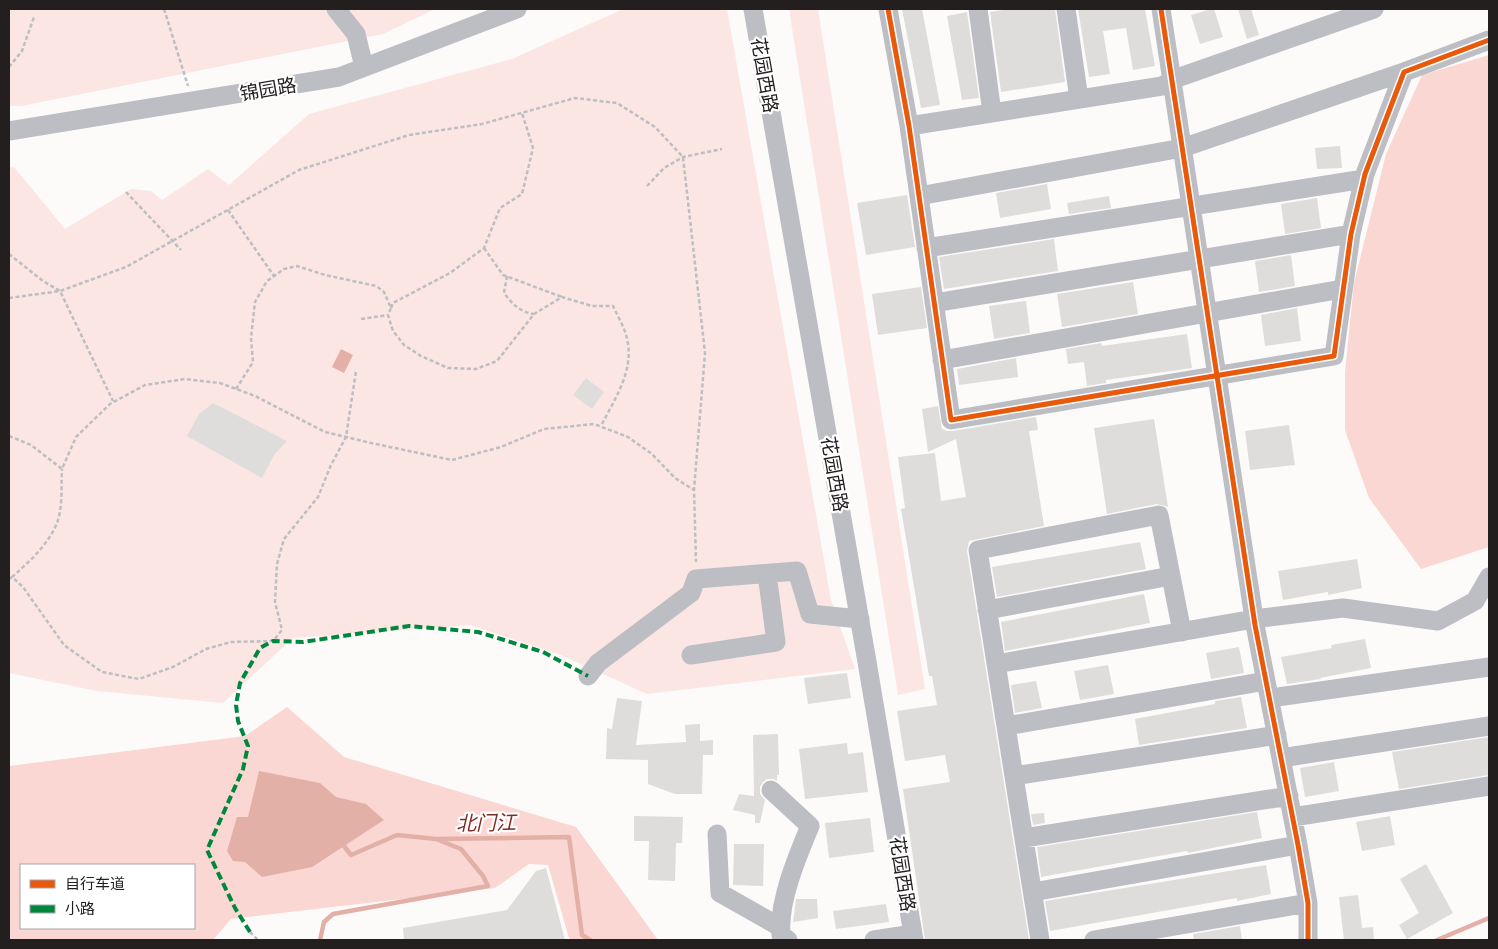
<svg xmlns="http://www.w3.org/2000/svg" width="1498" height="949" font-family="'Zilla Slab','Noto Sans SC',serif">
  <rect width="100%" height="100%" fill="#fdfafa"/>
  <path fill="#fbe6e3" d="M 9,9 L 435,9 L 383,34 L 21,106 L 9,106 Z
    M 623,9 L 727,9 L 831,600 L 855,669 L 647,694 L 561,655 L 470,625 L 293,638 L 223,703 L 97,691 L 9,673 L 9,168 L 14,167 L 65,229 L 131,189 L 151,191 L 162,200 L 208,169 L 229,185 L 309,114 L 512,59 Z
    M 789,9 L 818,9 L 925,689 L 898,695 Z"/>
  <path fill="#fad7d2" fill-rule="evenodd" d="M 1489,55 L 1489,547 L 1421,569 L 1369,498 L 1345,430 L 1345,372 L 1354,283 L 1386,154 L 1422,75 Z
    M 287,707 L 344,757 L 576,827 L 658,940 L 571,940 L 569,938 L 548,865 L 529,864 L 495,888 L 231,919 L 213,940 L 9,940 L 9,766 L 245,736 ZM 21,865 L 194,865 L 194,928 L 21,928 Z"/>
  <path fill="#e3b0a8" d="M 341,349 L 353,355 L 344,373 L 332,367 Z
    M 259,771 L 320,783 L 336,797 L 366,804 L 384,820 L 312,867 L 262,877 L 245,862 L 233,861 L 227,851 L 237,817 L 248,817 Z"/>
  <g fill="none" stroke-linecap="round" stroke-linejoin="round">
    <path stroke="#e3b0a8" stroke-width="4.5" d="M 344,846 L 351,855 L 397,835 L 436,839
      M 320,940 L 324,922 L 333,914 L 488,886 L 483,876 L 461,849 L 436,839 L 569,837 L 582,935 L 590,940
      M 1437,940 L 1489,918"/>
  </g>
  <path fill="#dfdddc" d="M 902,9 L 922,9 L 940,105 L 921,108 Z
    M 1010,9 L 1055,9 L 1065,82 L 1001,92 L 990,12 Z
    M 1078,9 L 1145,9 L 1155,66 L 1133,70 L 1126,28 L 1103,31 L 1110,74 L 1089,77 Z
    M 1211,9 L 1214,9 L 1223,37 L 1200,44 L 1191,15 Z
    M 1238,9 L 1251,9 L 1259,35 L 1247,39 Z
    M 967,12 L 979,98 L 962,100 L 947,16 Z
    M 1340,146 L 1342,168 L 1317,169 L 1315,148 Z
    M 1047,184 L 1051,209 L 1000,218 L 996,193 Z
    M 907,195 L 915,247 L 866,255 L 857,203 Z
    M 1109,196 L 1111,208 L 1069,214 L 1067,203 Z
    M 1317,198 L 1321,228 L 1285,234 L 1281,204 Z
    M 1054,239 L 1058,271 L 944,289 L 939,257 Z
    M 1291,255 L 1295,286 L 1259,292 L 1255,261 Z
    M 1133,282 L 1138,314 L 1062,327 L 1057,294 Z
    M 921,287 L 927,328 L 878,335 L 872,294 Z
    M 1026,301 L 1030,333 L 994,339 L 989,306 Z
    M 1297,308 L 1301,341 L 1265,346 L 1261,315 Z
    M 1187,334 L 1192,368 L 1106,380 L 1106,383 L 1087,386 L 1084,362 L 1068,364 L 1066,349 L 1101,343 L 1102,346 Z
    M 1016,358 L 1018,377 L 959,385 L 957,369 Z
    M 586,378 L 604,392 L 592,409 L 573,395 Z
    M 213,403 L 287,441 L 274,455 L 262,478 L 187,436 L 199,414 Z
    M 938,406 L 942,429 L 947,431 L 953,431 L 1036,417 L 1038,430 L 1029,431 L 1044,526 L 969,541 L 967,551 L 1029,940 L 925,940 L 903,789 L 950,782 L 945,755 L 905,761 L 897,711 L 937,705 L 932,676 L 929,676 L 901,509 L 905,508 L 898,457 L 935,453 L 941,501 L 966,497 L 956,439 L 928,452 L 922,409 Z
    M 1154,419 L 1168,507 L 1157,504 L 1107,514 L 1094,428 Z
    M 1289,425 L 1295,465 L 1250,470 L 1245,431 Z
    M 1140,542 L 1146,569 L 997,597 L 992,567 Z
    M 1357,559 L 1362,588 L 1328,595 L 1328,592 L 1283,600 L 1278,571 Z
    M 1144,594 L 1150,623 L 1005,651 L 1001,622 Z
    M 1365,639 L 1371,668 L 1320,678 L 1321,679 L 1287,684 L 1281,657 L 1332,648 L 1331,645 Z
    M 1239,647 L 1244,673 L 1211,679 L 1206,653 Z
    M 1108,665 L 1114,694 L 1080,700 L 1074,671 Z
    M 847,673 L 851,698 L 808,704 L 804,678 Z
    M 1036,681 L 1042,708 L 1015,713 L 1011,685 Z
    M 1241,697 L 1247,728 L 1139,745 L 1135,719 L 1215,704 L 1215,701 Z
    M 617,698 L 642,701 L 636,745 L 686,742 L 685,725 L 700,724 L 700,741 L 713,740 L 713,755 L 703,755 L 702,794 L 675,794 L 648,784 L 648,760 L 606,759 L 607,728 L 612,729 Z
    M 778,734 L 779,775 L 777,775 L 777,781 L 773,779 L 767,779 L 763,782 L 760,787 L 760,794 L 765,800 L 760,823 L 755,823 L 755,815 L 733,810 L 739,794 L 754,796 L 753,735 Z
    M 1489,737 L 1489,775 L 1399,789 L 1392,752 Z
    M 847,743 L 848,754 L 863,752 L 868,792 L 805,799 L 799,749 Z
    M 1334,762 L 1339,791 L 1305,797 L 1300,768 Z
    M 1257,812 L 1262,838 L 1188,853 L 1187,851 L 1041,877 L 1037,847 Z
    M 1044,813 L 1045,823 L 1033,825 L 1031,814 Z
    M 634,816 L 683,817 L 682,843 L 676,843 L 675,881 L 648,880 L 649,841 L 634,841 Z
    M 1390,816 L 1395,845 L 1362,851 L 1356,822 Z
    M 870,818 L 874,852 L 829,858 L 825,823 Z
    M 734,844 L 764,844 L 763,886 L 733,885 Z
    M 1426,864 L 1453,913 L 1407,939 L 1399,925 L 1419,913 L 1400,879 Z
    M 1266,865 L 1271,894 L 1237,901 L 1237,898 L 1050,931 L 1045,901 Z
    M 546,868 L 565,940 L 404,940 L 403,928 L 507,910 L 536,871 Z
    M 1358,895 L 1362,928 L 1373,927 L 1374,940 L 1344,940 L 1339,897 Z
    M 796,899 L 817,899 L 818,918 L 793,922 Z
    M 886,904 L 889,922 L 836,929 L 833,911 Z
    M 1240,926 L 1242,940 L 1194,940 L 1193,934 Z"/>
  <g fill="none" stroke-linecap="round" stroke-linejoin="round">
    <path stroke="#bcbec1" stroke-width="2.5" stroke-dasharray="4 2.5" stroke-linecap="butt" d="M 164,9 L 188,86
      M 9,67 L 22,51 L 34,17
      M 647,186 L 664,168 L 683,157 L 722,149
      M 126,192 L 181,250
      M 228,210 L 274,276
      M 484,248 L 503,275 L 562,297
      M 9,254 L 43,281 L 60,291 L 113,401
      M 507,276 L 504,293 C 512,304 520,312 534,314
      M 9,298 L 60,291 L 126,267 L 299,170 L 409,135 L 482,124 L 575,98 L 617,103 L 655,127 L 683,157 L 705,353 L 694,490 L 696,562
      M 391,308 L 393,303 L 450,273 L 484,248 L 500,208 L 522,194 L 533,148 L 522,113
      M 361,319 L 388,315
      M 236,389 L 253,362 L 251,338 L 255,302 L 267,281 L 284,269 L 297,266 L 325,275 L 376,286 L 384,292 L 391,308 L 388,315 L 393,331 L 404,345 L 421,356 L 448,368 L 476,369 L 497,361 L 534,314 L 562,297 L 592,306 L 613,306 C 618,317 625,328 627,339 C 635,370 614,400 601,426
      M 9,436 L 31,445 L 62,469 L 76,437 L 110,404 L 145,385 L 185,379 L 220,383 L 255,396 L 325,432 L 371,443 L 452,460 L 501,447 L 544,429 L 594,424 L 628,437 L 652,454 L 675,478 L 694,490
      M 12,577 C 29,562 48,545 57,523 C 63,507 61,486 62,469
      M 9,579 L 12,577 L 23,587 L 64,645 L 102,672 L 139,679 L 173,667 L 206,649 L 231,642 L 273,641 L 282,630 L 275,602 L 277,564 L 284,539 L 318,497 L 331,465 L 346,437 L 356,371
      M 250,932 L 258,940"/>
    <path stroke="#bcbec4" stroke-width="19" d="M 336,9 L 356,34 L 364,67
      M 753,9 L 866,656 L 914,940
      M 888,9 L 909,126 L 951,420 L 1334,356 L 1351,234 L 1365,174 L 1404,72 L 1489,40
      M 978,9 L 992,113
      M 1066,9 L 1079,99
      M 1161,9 L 1255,625 L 1298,845 L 1308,903 L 1308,940
      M 909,126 L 1162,86 L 1177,78 L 1374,9
      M 9,131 L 339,77 L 517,9
      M 919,196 L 1182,148 L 1404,72
      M 926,248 L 1364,179
      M 934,303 L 1351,234
      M 942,360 L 1342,289
      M 987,610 L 1171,576
      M 691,655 L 776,642 L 767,574
      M 996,664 L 1254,619 L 1343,608 L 1438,621 L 1475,601 L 1489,577
      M 588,676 L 598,663 L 691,593 L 696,579 L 797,571 L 810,614 L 860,619
      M 1270,698 L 1489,667
      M 1006,726 L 1266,681
      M 1281,758 L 1489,726
      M 1014,776 L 1277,735
      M 771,790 L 810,826 C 797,857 778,902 781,935 L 788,940
      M 1293,817 L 1489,786
      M 717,834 L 720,893 L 780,927
      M 1024,838 L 1289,796
      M 1033,892 L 1298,845
      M 874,940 L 913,934
      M 1040,940 L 978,550 L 1159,515 L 1182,632
      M 1094,940 L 1308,903"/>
    <path stroke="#00873e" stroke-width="4" stroke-dasharray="8 4" stroke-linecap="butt" d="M 250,932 L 235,908 L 207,850 L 243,769 L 248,746 L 238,721 L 236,705 L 240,683 L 260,648 L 273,641 L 303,642 L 409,626 L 478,632 L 543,652 L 588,676"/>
    <defs>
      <path id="cycleway" d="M 888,9 L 909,126 L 951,420 L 1334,356 L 1351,234 L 1365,174 L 1404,72 L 1489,40
        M 1161,9 L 1255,625 L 1298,845 L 1308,903 L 1308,940"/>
    </defs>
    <use href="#cycleway" stroke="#fff" stroke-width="8"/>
    <use href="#cycleway" stroke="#e8590c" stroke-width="5"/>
  </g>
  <g text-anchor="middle" stroke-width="4.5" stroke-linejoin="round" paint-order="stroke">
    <g font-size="19" fill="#221f1e" stroke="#fff">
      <text transform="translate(765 75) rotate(80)" y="7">花园西路</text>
      <text transform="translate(268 89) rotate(-10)" y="7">锦园路</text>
      <text transform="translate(835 474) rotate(80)" y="7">花园西路</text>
      <text transform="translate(903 874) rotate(81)" y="7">花园西路</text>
    </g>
    <g font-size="20" font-style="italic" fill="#802b22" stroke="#fff">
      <text transform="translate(486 823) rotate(-1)" y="7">北门江</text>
    </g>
  </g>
  <rect width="1498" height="949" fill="none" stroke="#221f1e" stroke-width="20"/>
  <rect x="20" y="864" width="175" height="65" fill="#ffffff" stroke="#a7a5a5"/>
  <rect x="30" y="880" width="25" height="8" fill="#e8590c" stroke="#a7a5a5"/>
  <text x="65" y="889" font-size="15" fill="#221f1e">自行车道</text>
  <rect x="30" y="905" width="25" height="8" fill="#00873e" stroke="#a7a5a5"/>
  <text x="65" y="914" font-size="15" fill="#221f1e">小路</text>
</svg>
